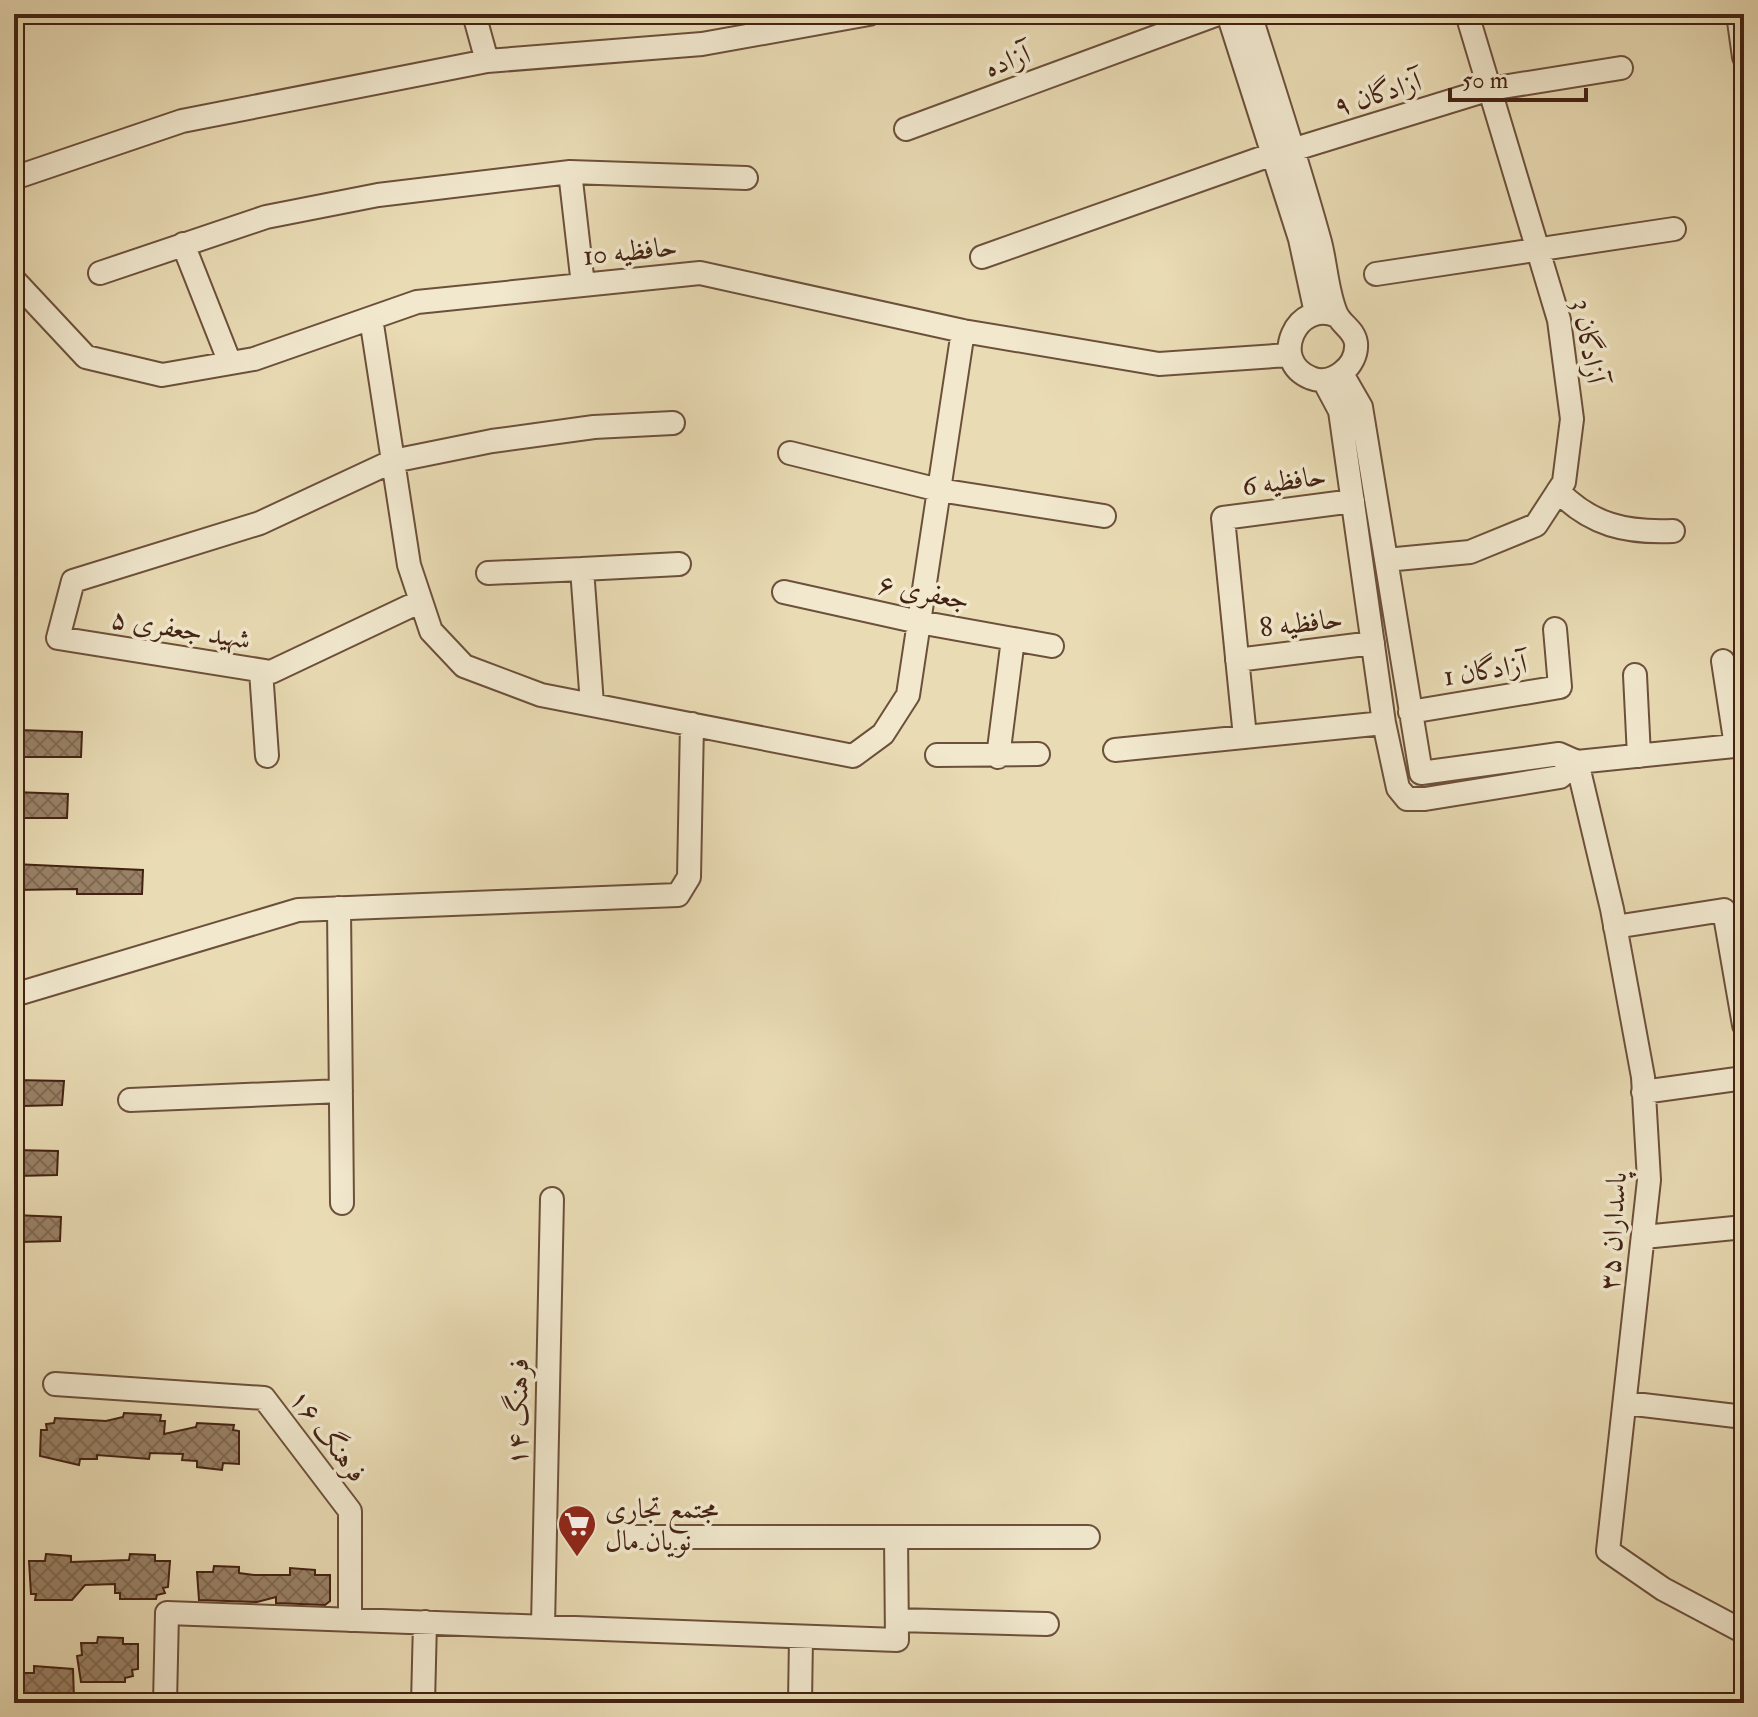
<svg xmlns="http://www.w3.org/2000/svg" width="1758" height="1717" font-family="'IM FELL Double Pica',Amiri,serif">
  <defs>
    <pattern id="building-cross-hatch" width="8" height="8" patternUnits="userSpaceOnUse" patternTransform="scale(2)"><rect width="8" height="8" fill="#9a8267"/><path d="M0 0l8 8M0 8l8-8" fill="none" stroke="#7f6a54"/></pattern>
  </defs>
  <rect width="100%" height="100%" fill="#e9dbb4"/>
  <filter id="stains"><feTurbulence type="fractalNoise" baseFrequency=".0025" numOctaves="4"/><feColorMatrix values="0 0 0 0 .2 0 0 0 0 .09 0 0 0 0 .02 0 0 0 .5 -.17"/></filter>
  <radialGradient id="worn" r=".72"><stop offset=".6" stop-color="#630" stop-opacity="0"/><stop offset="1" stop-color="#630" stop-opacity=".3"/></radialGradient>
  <path fill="url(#building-cross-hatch)" stroke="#442213" stroke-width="2" d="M 17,730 L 82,732 L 81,757 L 16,757 Z
    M 14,792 L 68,794 L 67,818 L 14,818 Z
    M 14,864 L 143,870 L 142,894 L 77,894 L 77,889 L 14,890 Z
    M 14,1080 L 64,1081 L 62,1105 L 23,1106 L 23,1102 L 14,1102 Z
    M 14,1150 L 58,1151 L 57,1175 L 17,1176 Z
    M 14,1215 L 61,1217 L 60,1241 L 20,1242 L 21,1237 L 14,1238 Z
    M 124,1413 L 161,1415 L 160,1421 L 165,1421 L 164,1434 L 196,1427 L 197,1423 L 234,1425 L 233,1430 L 239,1431 L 239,1464 L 223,1463 L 222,1470 L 197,1467 L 197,1461 L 182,1460 L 183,1454 L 150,1453 L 149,1459 L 97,1455 L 97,1459 L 80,1459 L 79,1465 L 40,1456 L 41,1430 L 47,1430 L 46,1424 L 54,1423 L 55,1418 L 106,1421 L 123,1417 Z
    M 46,1554 L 71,1556 L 71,1562 L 129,1560 L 130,1554 L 155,1555 L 155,1561 L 170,1561 L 168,1587 L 163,1588 L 165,1593 L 157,1595 L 156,1599 L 120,1599 L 120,1593 L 115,1593 L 115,1584 L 85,1585 L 72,1600 L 35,1600 L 36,1594 L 31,1594 L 29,1561 L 45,1561 Z
    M 214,1566 L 239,1567 L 239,1573 L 254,1575 L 290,1575 L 290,1568 L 315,1570 L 315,1575 L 330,1575 L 330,1601 L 325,1605 L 276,1603 L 276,1597 L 257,1602 L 199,1600 L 197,1572 L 213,1572 Z
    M 98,1637 L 123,1638 L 123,1644 L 138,1644 L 138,1669 L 132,1670 L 133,1676 L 125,1678 L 125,1682 L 81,1682 L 77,1656 L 82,1655 L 81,1643 L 97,1643 Z
    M 34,1666 L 73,1669 L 74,1699 L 69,1703 L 19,1703 L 17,1673 L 34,1673 Z"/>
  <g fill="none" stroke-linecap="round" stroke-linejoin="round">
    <defs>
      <path id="street" d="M 474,14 L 487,61
        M 1228,14 L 1300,239 L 1316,313
        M 1250,14 C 1274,90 1299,165 1320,242 C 1326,265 1327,292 1336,313 C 1341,325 1354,329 1356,343 C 1358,366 1332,387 1311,378 C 1268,361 1297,298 1337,316
        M 1738,14 L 1744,57
        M 906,129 L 1218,14
        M 1292,150 L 1490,89 L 1621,68
        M 570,172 L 583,285
        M 14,178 L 182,121 L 487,61 L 702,44 L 869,14
        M 183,244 L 230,363
        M 982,257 L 1273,154
        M 100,273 L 266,217 L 378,195 L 570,172 L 746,178
        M 1376,274 L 1674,229
        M 14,280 L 86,357 L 162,375 L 254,359 L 417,302 L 700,273 L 963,331 L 1159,364 L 1289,355
        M 371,318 L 409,565 L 431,631 L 464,666 L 541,695 L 853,756 L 883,734 L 908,695 L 963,331
        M 1342,374 L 1361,407 L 1421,773 L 1559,754 L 1577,762 L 1744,745
        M 1324,381 L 1340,411 L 1384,723 L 1398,788 L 1407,799 L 1425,799 L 1560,777 L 1577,762
        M 790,453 L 939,490 L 1104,516
        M 1558,491 C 1591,525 1626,533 1673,531
        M 1386,560 L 1470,552 L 1536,525 L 1564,482 L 1572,419 L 1559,320 L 1467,14
        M 488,573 L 582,569
        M 784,592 L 919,622 L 1052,646
        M 421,601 L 271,672 L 58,638 L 73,581 L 260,523 L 393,461 L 492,441 L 594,427 L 673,423
        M 1237,660 L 1373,643
        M 1723,661 L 1736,746
        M 261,671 L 267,756
        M 1635,675 L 1639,756
        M 592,704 L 582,569 L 679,564
        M 1410,712 L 1560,687 L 1555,629
        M 1245,737 L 1223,518 L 1353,501
        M 1115,750 L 1384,723
        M 937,755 L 1038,754
        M 998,757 L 1013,639
        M 1577,762 L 1612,909 L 1643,1077 L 1649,1180 L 1608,1551 L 1663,1589 L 1744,1632
        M 339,908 L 342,1203
        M 1615,927 L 1724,910 L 1744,1025
        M 14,995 L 298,910 L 678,895 L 689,877 L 692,724
        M 1643,1092 L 1744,1078
        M 130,1100 L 341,1091
        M 1644,1237 L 1744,1227
        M 55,1384 L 264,1398 L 350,1511 L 350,1620
        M 1626,1403 L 1744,1417
        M 631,1537 L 1088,1537
        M 897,1620 L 1047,1624
        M 543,1626 L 552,1199
        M 165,1703 L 167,1613 L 897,1640 L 896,1537
        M 423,1703 L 425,1622
        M 800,1703 L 801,1637"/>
    </defs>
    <use href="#street" stroke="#6d503b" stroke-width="26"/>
    <use href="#street" stroke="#f1e8ce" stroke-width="22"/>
  </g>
  <defs>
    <symbol id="supermarket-pin" viewBox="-11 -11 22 30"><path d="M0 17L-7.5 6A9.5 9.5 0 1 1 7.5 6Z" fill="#8f2418" stroke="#f1e8ce"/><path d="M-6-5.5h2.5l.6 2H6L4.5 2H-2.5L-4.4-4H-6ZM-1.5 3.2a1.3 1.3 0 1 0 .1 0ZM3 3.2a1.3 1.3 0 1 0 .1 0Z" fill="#fff"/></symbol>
  </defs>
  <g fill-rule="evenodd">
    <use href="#supermarket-pin" x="555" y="1502" width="44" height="60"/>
  </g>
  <g text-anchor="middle" stroke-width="7" stroke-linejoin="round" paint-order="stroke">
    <g font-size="28" fill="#442213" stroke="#f1e8ce">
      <text transform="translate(1007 60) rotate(-20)" y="10">آزاده</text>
      <text transform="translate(1377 93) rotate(-17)" y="10">آزادگان ۹</text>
      <text transform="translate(630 250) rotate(-6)" y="10">حافظیه 10</text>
      <text transform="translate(1590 341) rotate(80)" y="10">آزادگان 3</text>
      <text transform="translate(1284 480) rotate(-8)" y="10">حافظیه 6</text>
      <text transform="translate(924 591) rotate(11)" y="10">جعفری ۶</text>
      <text transform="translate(1301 622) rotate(-7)" y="10">حافظیه 8</text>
      <text transform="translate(181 628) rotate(9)" y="10">شهید جعفری ۵</text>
      <text transform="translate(1485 669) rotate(-9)" y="10">آزادگان 1</text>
      <text transform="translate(1612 1231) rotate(-86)" y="10">پاسداران ۳۵</text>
      <text transform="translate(517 1412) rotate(-89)" y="10">فرهنگ ۱۴</text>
      <text transform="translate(329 1435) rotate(53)" y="10">فرهنگ ۱۶</text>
    </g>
    <g font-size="28" fill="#442213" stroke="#f1e8ce" text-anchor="start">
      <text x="605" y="1518">مجتمع تجاری<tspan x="605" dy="32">نویان مال</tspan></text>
    </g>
  </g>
  <rect width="1758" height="1717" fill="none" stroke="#e9dbb4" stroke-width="48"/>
  <rect x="16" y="16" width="1726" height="1685" fill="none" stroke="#442213" stroke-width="4"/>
  <rect x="24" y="24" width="1710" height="1669" fill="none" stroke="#442213" stroke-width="2"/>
  <path d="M1450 88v12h136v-12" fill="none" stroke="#442213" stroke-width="4"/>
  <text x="1462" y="88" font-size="24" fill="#442213" stroke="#f1e8ce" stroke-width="6" paint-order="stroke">50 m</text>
  <rect width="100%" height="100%" filter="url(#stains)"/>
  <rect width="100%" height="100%" fill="url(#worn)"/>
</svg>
